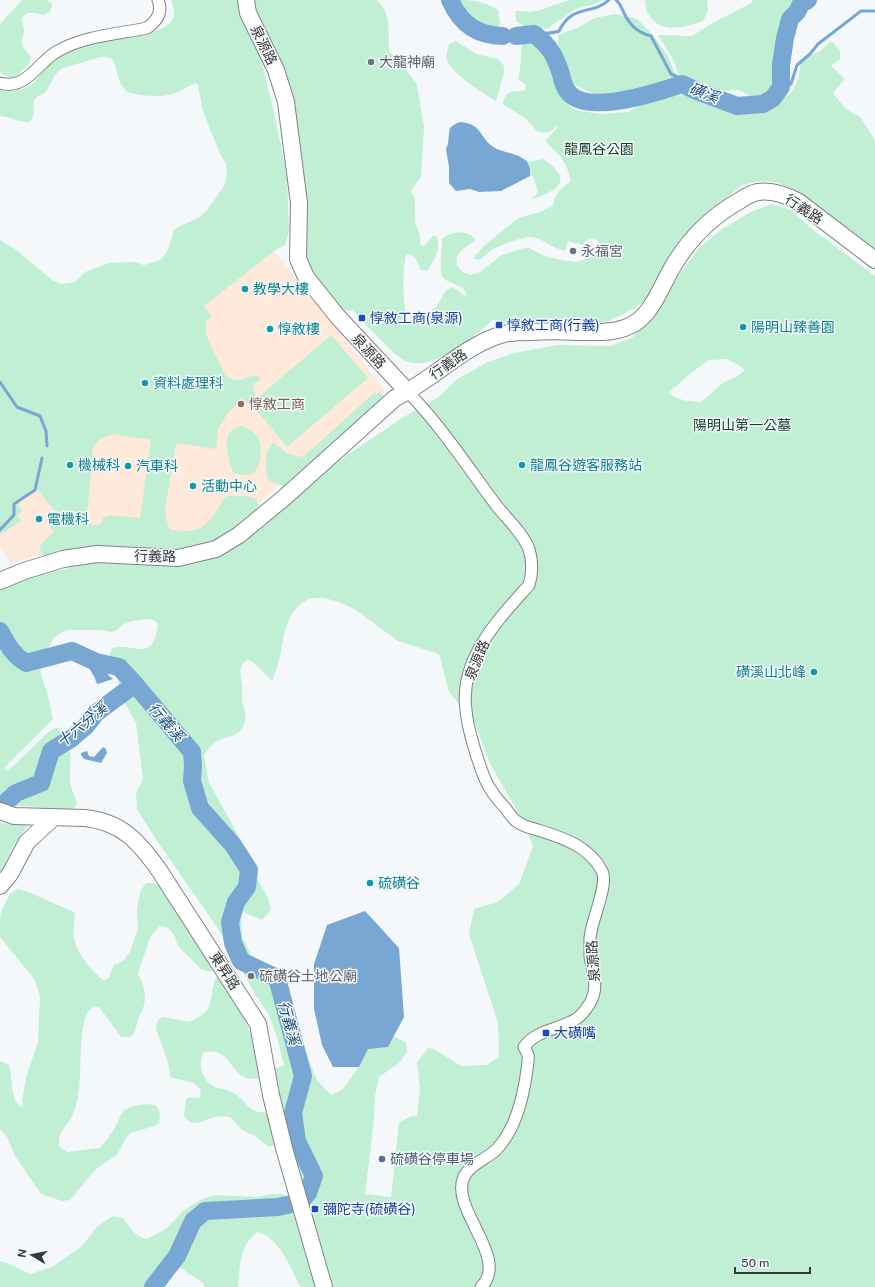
<svg xmlns="http://www.w3.org/2000/svg" width="875" height="1287" font-family="'Public Sans','Noto Sans TC',sans-serif">
  <rect width="100%" height="100%" fill="#f5f8fa"/>
  <path fill="#fee9da" d="M 274,251 L 332,322 L 385,391 L 220,537 L 68,546 L 11,564 L 0,547 L 0,476 L 203,306 Z"/>
  <path fill="#c1efd4" fill-rule="evenodd" d="M 22,0 L 46,0 L 52,3 C 52,11 50,12 43,15 L 36,13 L 27,13 L 22,18 L 24,31 L 22,41 L 23,47 L 31,57 L 30,63 L 15,77 L 9,77 L 1,74 L 0,69 L 0,24 Z
    M 171,0 L 239,0 L 259,50 L 275,117 L 287,175 L 289,231 L 285,245 L 274,251 L 204,306 L 212,317 L 206,321 L 206,332 L 208,340 L 225,375 C 241,388 251,370 261,378 L 253,385 L 256,399 L 331,335 L 368,378 L 287,447 L 251,404 L 239,402 L 227,414 L 218,429 L 216,449 L 176,443 L 165,511 L 168,526 L 171,530 C 178,530 189,532 196,530 C 210,525 217,509 225,497 C 230,495 235,496 241,496 C 252,496 261,497 257,512 L 220,543 L 167,552 L 45,557 L 40,551 L 41,544 L 54,532 L 50,526 L 60,517 L 35,487 L 16,503 L 23,510 L 17,515 L 21,521 L 0,535 L 0,240 L 15,249 L 52,280 L 61,284 L 75,282 L 85,272 L 109,263 L 134,262 L 144,265 L 161,260 L 168,250 L 174,230 L 178,227 L 200,217 L 207,210 L 224,186 L 227,176 L 226,164 L 220,154 L 208,124 L 202,108 L 198,84 L 195,83 C 189,86 184,89 178,92 C 163,99 142,96 127,92 L 120,83 L 114,62 L 111,58 L 101,57 L 63,68 C 51,75 53,85 44,93 C 41,96 36,96 34,101 C 32,110 36,114 30,122 C 20,123 10,117 0,116 L 0,89 C 4,90 8,92 12,91 C 19,91 30,87 34,82 C 42,74 46,64 56,57 C 63,52 73,49 82,47 C 103,41 155,37 170,23 C 176,17 174,7 171,0 ZM 113,434 L 151,440 L 140,518 L 109,515 L 103,518 L 101,523 L 98,525 L 91,525 L 89,522 L 87,515 L 93,449 C 96,439 104,437 113,434 Z
    M 251,0 L 376,0 C 392,10 388,35 389,51 L 402,64 L 417,85 L 424,127 L 421,176 L 411,191 L 415,198 L 415,222 L 420,235 L 420,243 L 423,247 L 433,236 L 436,236 C 443,247 433,262 427,271 L 421,270 C 417,263 416,253 406,254 C 402,276 403,296 406,318 C 409,322 411,324 416,322 L 436,307 L 446,290 L 453,287 L 465,296 L 467,295 C 464,283 447,285 442,276 C 439,268 442,249 442,240 C 447,231 472,229 475,241 C 466,246 452,255 458,266 C 461,272 464,273 471,275 L 480,272 L 502,255 L 524,248 L 529,248 L 542,255 L 556,259 L 575,262 L 595,256 L 601,246 C 595,236 590,235 583,245 L 568,241 L 565,251 C 552,248 543,239 532,237 C 524,236 498,246 490,251 C 486,254 483,258 478,260 L 474,258 L 475,256 L 485,245 L 518,218 L 540,212 L 553,206 C 554,194 560,189 570,182 C 570,165 557,152 545,141 L 558,127 L 556,127 C 549,134 545,133 536,131 C 529,118 514,111 502,104 C 510,86 510,94 525,90 L 526,85 L 518,79 L 520,70 L 522,43 L 527,40 L 540,43 L 547,49 L 552,57 L 561,84 L 563,95 L 569,106 L 575,110 L 600,114 L 628,112 L 653,98 L 685,95 L 720,107 L 745,112 L 759,109 L 776,104 L 791,93 L 799,77 L 801,60 L 820,51 L 830,42 L 833,43 L 840,50 L 840,59 L 831,66 L 845,79 L 833,93 L 846,109 L 860,117 L 875,140 L 875,253 L 796,191 L 776,182 L 760,181 L 742,185 L 717,206 L 645,301 L 633,309 L 607,322 L 584,322 L 554,325 L 511,325 L 493,320 C 473,337 437,370 408,362 C 395,358 363,321 352,310 L 349,311 L 340,310 L 310,273 L 303,255 L 302,193 Z
    M 457,0 C 474,0 483,1 498,10 L 500,23 L 498,28 L 490,31 L 475,27 L 464,16 Z
    M 569,0 L 603,0 L 595,4 L 576,9 L 548,28 L 531,30 L 517,22 L 515,16 L 516,11 C 521,11 524,11 529,12 C 539,12 558,3 569,0 Z
    M 645,0 L 707,0 L 708,11 L 703,21 C 686,27 661,35 649,15 C 646,11 646,5 645,0 Z
    M 753,0 L 808,0 L 785,20 L 780,57 L 778,78 L 776,87 L 768,93 L 754,97 L 747,95 L 742,91 L 736,90 L 714,92 L 708,89 L 700,83 L 681,78 L 677,72 L 674,61 L 658,35 L 692,36 L 711,24 L 736,11 L 751,3 Z
    M 614,14 L 637,19 L 652,34 L 668,56 L 676,76 L 674,81 L 661,86 L 614,95 L 594,94 L 573,84 L 566,72 L 563,59 L 558,44 L 558,35 L 577,28 L 595,18 Z
    M 456,41 L 476,54 L 498,59 L 504,66 L 504,73 L 496,101 C 485,95 450,72 447,60 C 446,55 448,49 449,44 Z
    M 543,159 C 550,163 554,167 559,174 C 567,189 540,196 530,200 L 538,193 L 533,176 L 530,176 L 528,162 Z
    M 772,204 L 791,210 L 812,229 L 875,276 L 875,1287 L 329,1287 L 283,1118 L 273,1069 L 284,1065 L 277,1037 L 269,1015 L 255,994 L 219,930 L 155,838 L 137,809 L 136,793 L 143,779 L 136,723 L 125,703 L 110,655 L 112,648 C 136,642 152,664 158,625 L 154,620 L 146,619 L 132,621 L 122,625 L 116,631 L 109,632 L 101,630 L 67,630 L 59,634 L 53,639 L 40,665 L 41,674 L 48,696 L 53,719 L 7,765 L 4,770 L 8,771 L 48,732 L 57,727 C 76,743 69,761 70,782 C 71,789 75,796 77,803 L 73,809 L 60,809 L 26,806 L 6,806 L 0,802 L 0,585 L 97,561 L 221,551 L 324,471 L 402,418 L 439,397 L 457,379 L 488,362 L 514,353 L 558,345 L 610,346 L 632,338 L 659,307 L 679,275 L 698,249 L 722,229 L 751,212 ZM 726,359 L 737,364 L 745,370 L 736,377 L 724,382 L 701,402 C 687,401 680,401 668,393 L 691,373 L 709,360 ZM 311,598 L 324,598 L 339,602 L 356,610 L 398,641 L 439,654 L 449,692 L 475,724 L 490,764 L 521,817 L 533,846 L 519,884 L 498,902 L 474,909 L 469,934 L 498,1023 L 499,1057 L 487,1065 L 461,1066 L 434,1049 L 428,1048 L 417,1063 L 420,1089 L 417,1116 L 411,1116 L 399,1123 L 391,1197 L 365,1194 L 374,1120 L 375,1096 L 379,1077 L 399,1063 L 407,1052 L 406,1043 L 394,1036 L 388,1047 L 368,1048 L 359,1067 L 342,1090 L 331,1095 L 317,1080 L 292,1019 L 284,982 L 271,967 L 251,955 L 242,936 L 241,915 L 243,912 L 262,920 L 271,910 L 269,900 L 255,875 L 236,831 L 209,783 L 204,755 C 207,751 210,746 214,743 C 225,735 239,739 244,724 C 248,715 242,706 242,697 C 242,693 243,688 242,684 C 241,674 237,666 248,660 L 253,662 L 272,681 C 275,673 278,665 280,656 C 285,633 285,609 311,598 Z
    M 380,392 L 387,399 L 285,487 L 268,480 C 265,469 263,451 273,443 C 278,445 280,448 284,451 C 289,455 297,456 303,457 L 374,393 Z
    M 241,426 C 246,427 253,431 257,436 C 263,444 262,469 252,474 C 246,476 239,474 233,473 C 230,462 221,438 232,430 C 234,428 238,427 241,426 Z
    M 0,822 L 8,824 L 28,825 L 13,847 L 2,870 L 0,871 Z
    M 146,883 L 154,883 L 161,887 L 213,962 L 213,969 L 210,972 L 201,969 L 178,946 L 174,935 L 168,928 L 160,926 C 148,937 150,939 145,953 C 142,960 140,967 138,974 C 143,984 147,994 144,1005 C 143,1009 141,1013 139,1017 C 136,1025 137,1029 131,1037 L 121,1037 L 99,1007 L 93,1006 C 91,1009 87,1012 86,1016 C 78,1039 82,1065 79,1089 C 78,1098 76,1108 72,1116 C 65,1130 59,1128 59,1146 L 67,1152 L 100,1148 C 105,1141 111,1135 115,1127 C 118,1123 119,1117 122,1113 C 128,1105 146,1103 155,1105 L 158,1108 L 160,1115 L 159,1123 L 155,1126 L 130,1133 L 126,1138 L 117,1155 L 96,1169 L 70,1200 L 62,1201 L 41,1194 L 15,1156 L 7,1137 L 0,1129 L 0,1061 L 9,1065 C 13,1079 10,1096 20,1107 L 23,1106 L 22,1101 L 27,1074 L 38,1042 L 40,997 L 35,980 L 0,937 L 0,918 L 3,908 L 10,894 L 18,889 L 26,891 L 74,912 C 76,921 72,929 74,938 C 77,954 91,970 103,980 L 108,979 L 114,965 L 123,961 L 130,952 L 138,928 L 137,910 L 139,897 L 141,890 Z
    M 217,977 L 222,980 L 244,1017 L 258,1055 L 261,1079 C 255,1079 247,1079 242,1076 C 229,1067 228,1048 204,1052 C 196,1065 203,1083 217,1088 C 222,1089 227,1089 232,1092 C 249,1102 245,1113 271,1113 L 276,1144 L 270,1147 L 263,1143 L 257,1137 L 242,1130 L 230,1117 C 223,1116 217,1116 211,1118 C 199,1122 193,1128 184,1116 L 186,1099 L 189,1097 L 200,1098 L 201,1090 L 194,1083 L 170,1077 L 168,1062 L 156,1029 C 156,1022 158,1018 164,1017 L 189,1022 C 195,1019 202,1016 206,1011 C 214,1001 210,987 217,977 Z
    M 272,1194 L 283,1194 L 286,1198 L 304,1238 L 321,1287 L 300,1287 C 292,1269 278,1236 257,1232 C 239,1247 240,1265 238,1287 L 204,1287 L 204,1284 C 195,1276 184,1273 177,1263 L 173,1267 L 166,1287 L 0,1287 L 0,1261 L 7,1263 L 30,1274 L 52,1267 L 81,1247 L 98,1226 L 113,1216 L 123,1218 C 130,1227 135,1237 147,1239 L 166,1229 L 183,1211 L 200,1200 L 214,1195 L 256,1197 Z"/>
  <path fill="#78a7d3" d="M 460,122 C 482,124 478,135 492,146 C 498,151 508,152 516,155 C 520,156 523,159 527,161 L 530,169 L 530,176 L 501,191 L 479,192 L 470,189 L 456,191 L 449,183 L 449,167 L 446,149 L 448,144 L 449,133 L 450,128 L 455,124 Z
    M 93,664 L 107,672 L 109,676 L 113,679 L 98,684 L 96,682 L 95,678 L 89,668 Z
    M 103,747 L 106,749 L 107,753 L 101,763 L 84,759 L 81,755 L 81,753 L 87,751 L 89,756 L 94,757 Z
    M 365,911 L 399,948 L 404,1017 L 388,1047 L 368,1049 L 359,1067 L 333,1067 L 322,1045 L 314,1009 L 314,964 L 327,925 Z"/>
  <g fill="none" stroke-linecap="round" stroke-linejoin="round">
    <path stroke="#78a7d3" stroke-width="3" d="M 616,0 C 620,3 621,6 623,11 C 629,24 636,32 651,36 L 671,74 L 678,77 L 682,84
      M 534,34 C 543,33 552,34 559,31 C 573,3 591,16 609,0
      M 781,87 L 791,84 L 797,65 L 810,54 L 818,44 L 861,11 L 875,11
      M 0,382 L 17,407 L 40,416 L 46,431 L 47,446
      M 0,530 L 14,515 L 14,504 L 35,490 L 42,458"/>
    <path stroke="#78a7d3" stroke-width="18" d="M 450,0 C 460,23 477,36 503,36
      M 516,36 L 534,34 C 550,46 555,56 561,74 C 562,79 563,84 566,89 C 582,118 658,92 682,84 L 697,91 L 737,106 L 763,104 L 773,98 L 781,87 L 781,65 L 785,38 L 790,19 L 797,12 L 801,4 L 808,0
      M 0,631 C 8,645 12,654 26,663 L 72,651 L 96,662 L 119,667 L 134,683 L 192,752 L 193,765 L 192,781 L 200,808 L 233,845 L 249,870 L 247,887 L 236,902 L 230,922 L 233,943 L 241,961 L 277,978 L 303,1076 L 293,1113 L 297,1141 L 314,1176 L 308,1193 L 300,1202 L 278,1207 L 205,1211 L 193,1221 L 177,1256 L 153,1287
      M 5,803 L 16,793 L 41,783 L 51,751 L 72,738 L 86,726 L 96,713 L 127,690 L 134,683"/>
    <defs>
      <path id="street" d="M 0,83 C 25,91 38,63 56,52 C 83,36 117,34 147,28 C 157,21 163,12 158,0
        M 408,392 C 441,426 467,466 496,505 C 507,519 522,532 529,549 C 533,562 533,572 529,585 C 498,620 459,659 466,710 C 467,725 472,740 476,754 C 480,765 484,781 491,790 C 495,797 501,803 506,809 C 509,813 512,818 516,821 C 522,826 530,828 538,830 C 563,838 589,846 602,871 C 609,884 591,921 590,938 C 590,944 590,951 590,957 C 593,973 599,988 590,1003 C 587,1008 581,1016 576,1019 C 559,1030 537,1029 524,1047 C 525,1049 527,1052 528,1055 C 529,1059 527,1066 527,1070 C 523,1098 516,1128 497,1149 C 487,1159 468,1165 463,1179 C 452,1211 510,1259 481,1287"/>
      <path id="secondary" d="M 246,0 L 248,13 L 276,70 L 286,102 L 299,203 L 298,259 L 306,277 L 338,317 L 408,392
        M 0,581 L 24,571 L 63,559 L 97,554 L 178,558 L 216,549 L 239,535 L 285,497 L 395,398 C 432,381 465,344 504,334 C 513,332 522,332 531,332 C 546,331 561,331 576,332 C 596,332 618,334 635,323 C 652,313 662,285 672,268 C 688,240 711,217 739,201 C 745,197 751,193 758,192 C 773,190 786,195 799,202 L 875,260
        M 0,811 L 14,816 L 85,818 C 122,822 139,842 159,870 L 258,1024 L 271,1095 L 284,1148 L 324,1287
        M 0,886 L 10,874 L 27,842 L 53,818"/>
    </defs>
    <use href="#street" stroke="#818384" stroke-width="13"/>
    <use href="#secondary" stroke="#818384" stroke-width="18"/>
    <use href="#street" stroke="#fff" stroke-width="11"/>
    <use href="#secondary" stroke="#fff" stroke-width="16"/>
  </g>
  <g fill="#6b7280" stroke="#f5f8fa" stroke-width="1.5">
    <circle cx="371" cy="62" r="4"/>
    <circle cx="573" cy="251" r="4"/>
    <circle cx="251" cy="976" r="4"/>
  </g>
  <g fill="#0f9aa8" stroke="#f5f8fa" stroke-width="1.5">
    <circle cx="245" cy="289" r="4"/>
    <circle cx="743" cy="327" r="4"/>
    <circle cx="270" cy="329" r="4"/>
    <circle cx="145" cy="383" r="4"/>
    <circle cx="70" cy="465" r="4"/>
    <circle cx="522" cy="465" r="4"/>
    <circle cx="128" cy="466" r="4"/>
    <circle cx="193" cy="486" r="4"/>
    <circle cx="39" cy="519" r="4"/>
    <circle cx="814" cy="672" r="4"/>
    <circle cx="370" cy="883" r="4"/>
  </g>
  <g fill="#1a4fb4" stroke="#f5f8fa" stroke-width="1.5">
    <rect x="358" y="314" width="8" height="8" rx="2"/>
    <rect x="495" y="321" width="8" height="8" rx="2"/>
    <rect x="542" y="1029" width="8" height="8" rx="2"/>
    <rect x="311" y="1205" width="8" height="8" rx="2"/>
  </g>
  <circle fill="#8d6e63" stroke="#f5f8fa" stroke-width="1.5" cx="241" cy="404" r="4"/>
  <circle fill="#5c6f8a" stroke="#f5f8fa" stroke-width="1.5" cx="382" cy="1159" r="4"/>
  <g text-anchor="middle" stroke-width="3" stroke-linejoin="round" paint-order="stroke">
    <g font-size="14" fill="#38393a" stroke="#f5f8fa">
      <text transform="translate(264 45) rotate(64)" y="5">泉源路</text>
      <text transform="translate(804 209) rotate(33)" y="5">行義路</text>
      <text transform="translate(369 351) rotate(47)" y="5">泉源路</text>
      <text transform="translate(448 364) rotate(-34)" y="5">行義路</text>
      <text transform="translate(155 556) rotate(1)" y="5">行義路</text>
      <text transform="translate(477 660) rotate(-67)" y="5">泉源路</text>
      <text transform="translate(593 961) rotate(-94)" y="5">泉源路</text>
      <text transform="translate(225 971) rotate(57)" y="5">東昇路</text>
    </g>
    <g font-size="14" fill="#5b616d" stroke="#f5f8fa" text-anchor="start">
      <text x="379" y="67">大龍神廟</text>
      <text x="581" y="256">永福宮</text>
      <text x="259" y="981">硫磺谷土地公廟</text>
    </g>
    <g font-size="14" fill="#11432b" stroke="#f5f8fa">
      <text x="599" y="154">龍鳳谷公園</text>
      <text x="742" y="430">陽明山第一公墓</text>
    </g>
    <g font-size="14" fill="#0d838f" stroke="#f5f8fa" text-anchor="start">
      <text x="253" y="294">教學大樓</text>
      <text x="751" y="332">陽明山臻善園</text>
      <text x="278" y="334">惇敘樓</text>
      <text x="153" y="388">資料處理科</text>
      <text x="78" y="470">機械科</text>
      <text x="530" y="470">龍鳳谷遊客服務站</text>
      <text x="136" y="471">汽車科</text>
      <text x="201" y="491">活動中心</text>
      <text x="47" y="524">電機科</text>
      <text x="806" y="677" text-anchor="end">磺溪山北峰</text>
      <text x="378" y="888">硫磺谷</text>
    </g>
    <g font-size="14" fill="#164399" stroke="#f5f8fa" text-anchor="start">
      <text x="370" y="323">惇敘工商(泉源)</text>
      <text x="507" y="330">惇敘工商(行義)</text>
      <text x="554" y="1038">大磺嘴</text>
      <text x="323" y="1214">彌陀寺(硫磺谷)</text>
    </g>
    <g font-size="14" fill="#785e54" stroke="#f5f8fa" text-anchor="start">
      <text x="249" y="409">惇敘工商</text>
    </g>
    <g font-size="14" fill="#4e5e75" stroke="#f5f8fa" text-anchor="start">
      <text x="390" y="1164">硫磺谷停車場</text>
    </g>
    <g font-size="15" font-style="italic" fill="#1b4f7a" stroke="#f5f8fa">
      <text transform="translate(704 93) rotate(21)" y="5">磺溪</text>
      <text transform="translate(166 722) rotate(49)" y="5">行義溪</text>
      <text transform="translate(82 725) rotate(-40)" y="5">十六分溪</text>
      <text transform="translate(289 1023) rotate(75)" y="5">行義溪</text>
    </g>
  </g>
  <g transform="translate(32 1255) rotate(280)" stroke="#f5f8fa" stroke-width="3" paint-order="stroke">
  <path d="M0-3L7 15L0 10L-7 15Z" fill="#38393a"/>
  <text y="-6" font-size="11" font-weight="bold" text-anchor="middle" fill="#38393a">N</text>
  </g>
  <path d="M735 1267v6h75v-6" fill="none" stroke="#38393a" stroke-width="2"/>
  <text x="741" y="1267" font-size="12" fill="#38393a" stroke="#f5f8fa" stroke-width="3" paint-order="stroke">50 m</text>
</svg>
